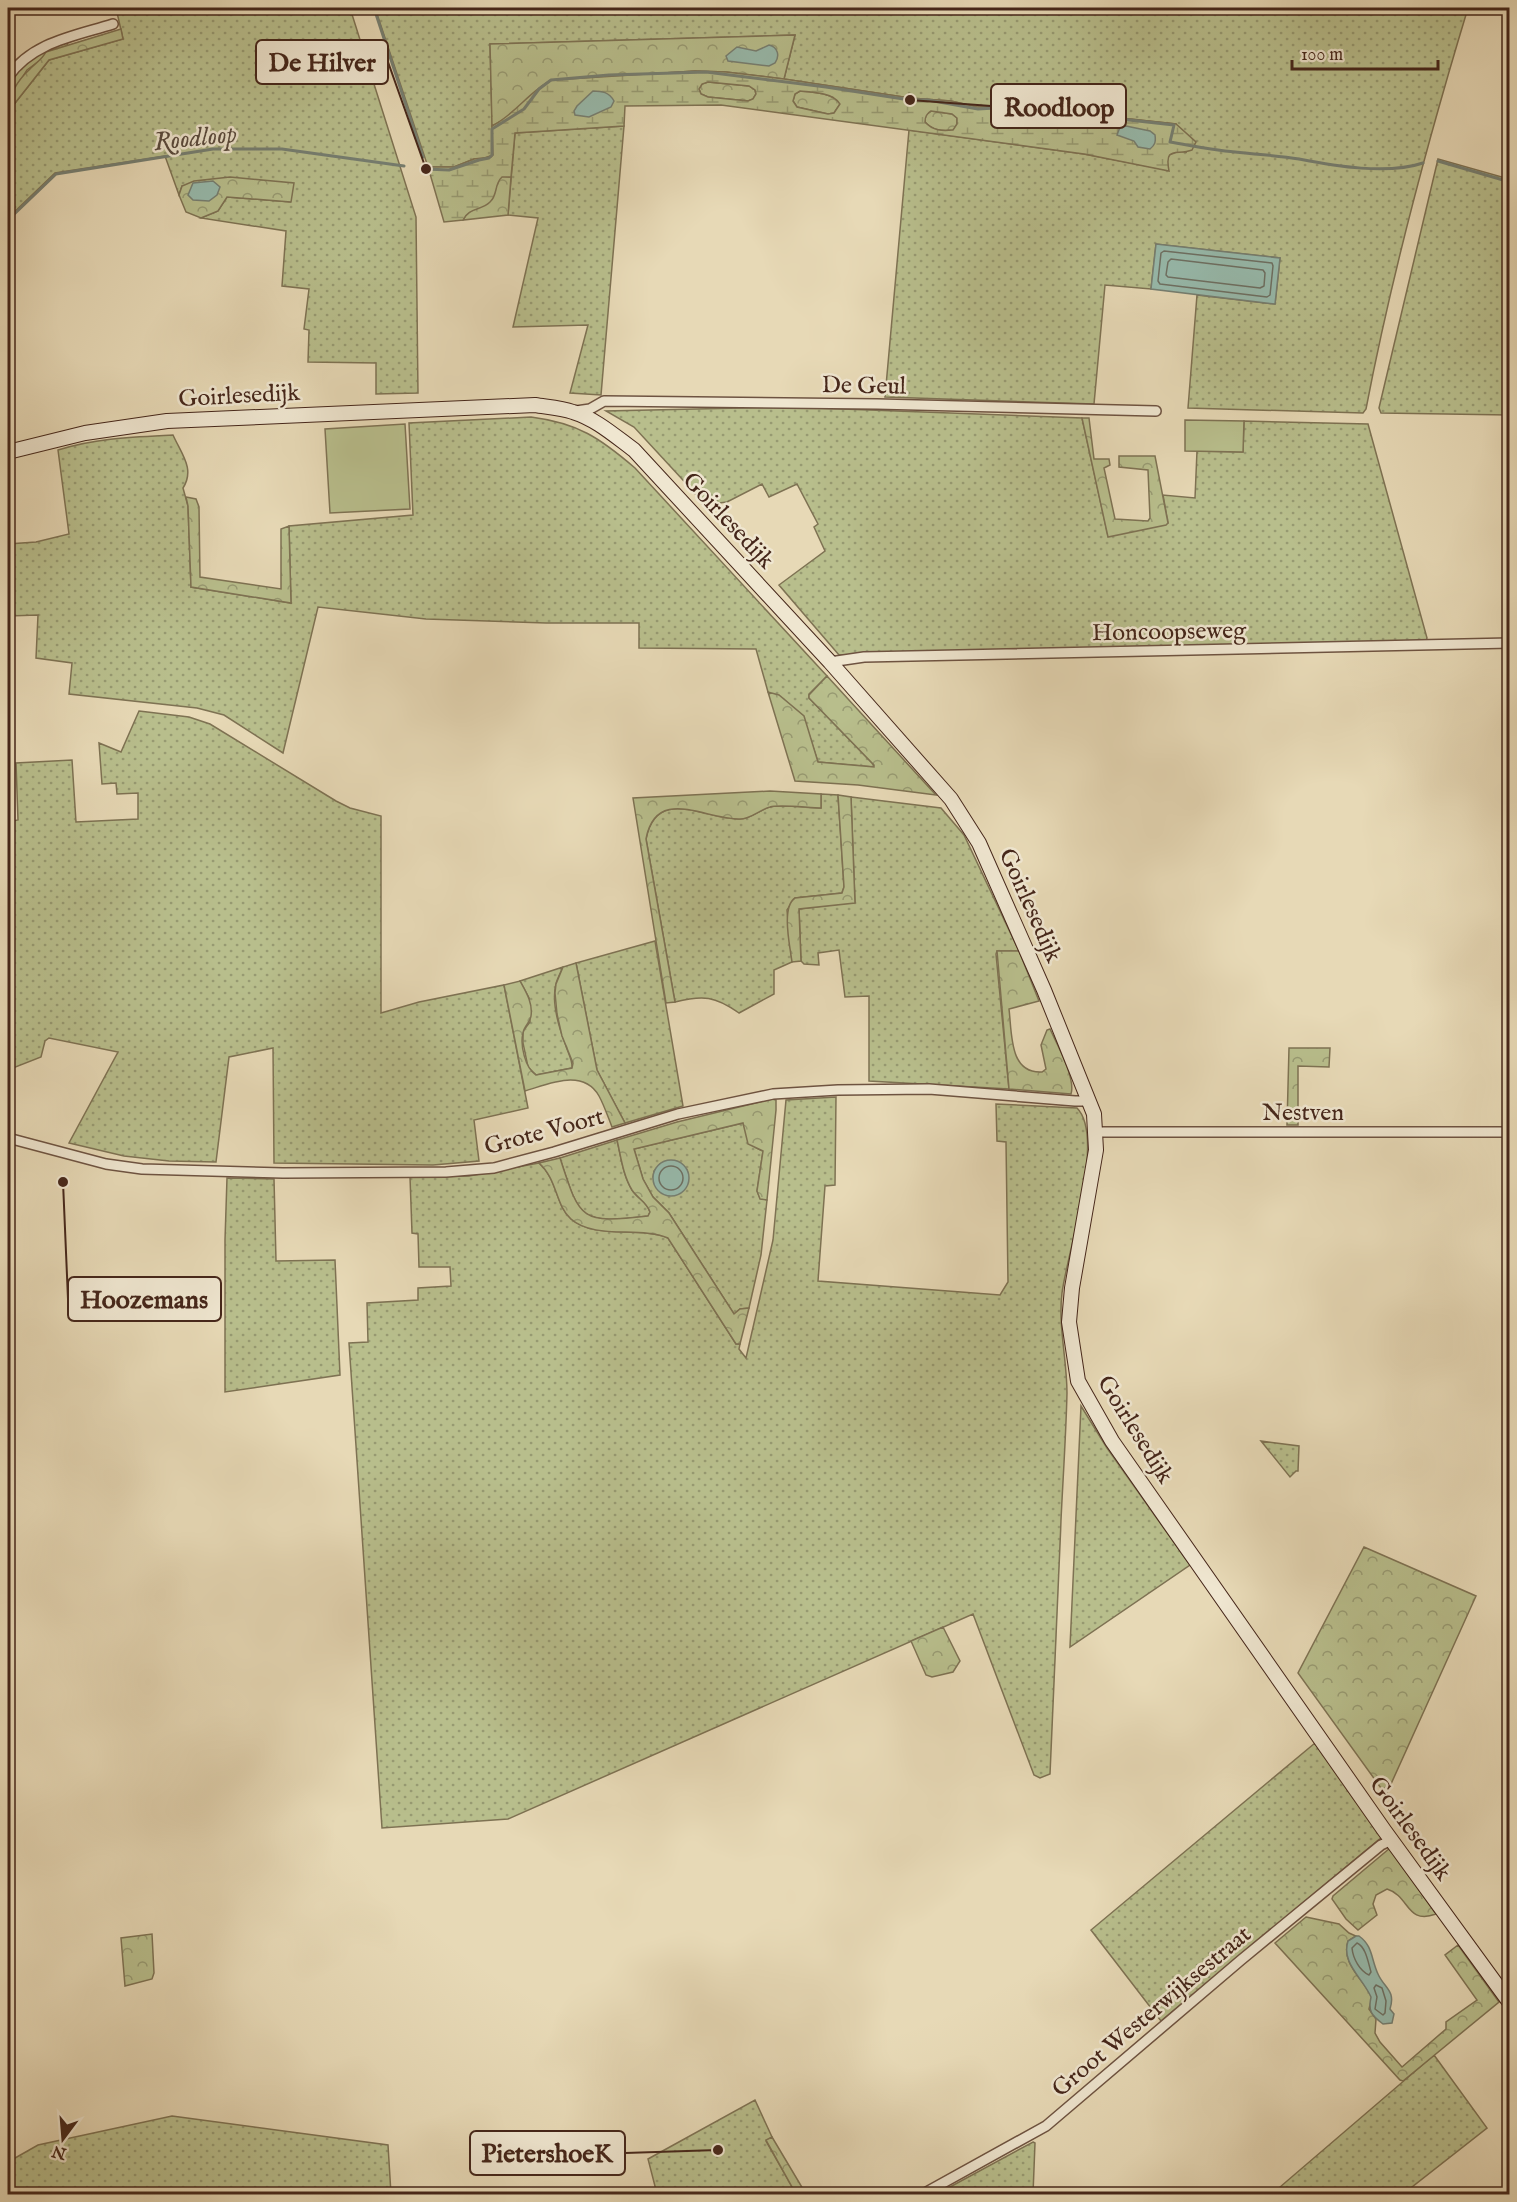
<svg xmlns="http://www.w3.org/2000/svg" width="1517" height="2202" font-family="'IM FELL English',serif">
  <defs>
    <pattern id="grass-dots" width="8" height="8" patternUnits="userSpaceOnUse" patternTransform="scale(1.5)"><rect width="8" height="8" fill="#b8be8c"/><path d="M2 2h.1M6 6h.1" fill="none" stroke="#979a72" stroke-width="1.8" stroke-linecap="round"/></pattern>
    <pattern id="forest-crowns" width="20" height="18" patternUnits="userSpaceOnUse" patternTransform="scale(1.5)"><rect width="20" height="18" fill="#b8be8c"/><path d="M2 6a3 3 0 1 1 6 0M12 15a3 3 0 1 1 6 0" fill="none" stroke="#979a72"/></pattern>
    <pattern id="wetland-marsh" width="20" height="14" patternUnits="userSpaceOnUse" patternTransform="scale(1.5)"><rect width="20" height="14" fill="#b8be8c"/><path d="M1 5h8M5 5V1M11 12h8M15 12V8" fill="none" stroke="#979a72"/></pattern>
  </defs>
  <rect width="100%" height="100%" fill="#e7d9b6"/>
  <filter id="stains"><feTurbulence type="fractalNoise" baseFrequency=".00333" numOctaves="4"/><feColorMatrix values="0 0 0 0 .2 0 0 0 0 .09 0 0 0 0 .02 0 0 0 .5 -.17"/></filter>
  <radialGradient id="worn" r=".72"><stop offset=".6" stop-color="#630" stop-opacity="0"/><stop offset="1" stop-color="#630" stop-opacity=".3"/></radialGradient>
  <path fill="url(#grass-dots)" stroke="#7e7253" stroke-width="1.5" fill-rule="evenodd" d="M 116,8 L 350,8 L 416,217 L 418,393 L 376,394 L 376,363 L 308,362 L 309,330 L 304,329 L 309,289 L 282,286 L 286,231 L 201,218 L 218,211 L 227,197 L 291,202 L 182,186 L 179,195 L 165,156 L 55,173 L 8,218 L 8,112 L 49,60 L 123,39 Z
    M 375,8 L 1468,8 C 1428,140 1392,273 1366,409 L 1363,413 L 1188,408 L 1197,295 L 1275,304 L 1280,258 L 1156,244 L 1151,289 L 1105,285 L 1094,404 L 885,397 L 909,130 L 1084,154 L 1168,170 L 1167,160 L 1169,155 L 1179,151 L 1186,152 L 1176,124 L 1093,115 L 1047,113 L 994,107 L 977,107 L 951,101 L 910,98 L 784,79 L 795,35 L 490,44 L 493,155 L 482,159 L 474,159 L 454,167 L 428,167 Z
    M 68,40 L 67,46 L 46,52 L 42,59 L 27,70 L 8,100 C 8,96 7,90 8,86 C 11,65 50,47 68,40 Z
    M 624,126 L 601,395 L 570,393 L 588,325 L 513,327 L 538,218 L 508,215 L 515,133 Z
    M 1438,159 L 1509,179 L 1509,415 L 1381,413 L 1379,408 Z
    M 788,407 L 1082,418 L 1108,536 L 1168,523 L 1163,495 L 1195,498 L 1197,451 L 1243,452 L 1244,421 L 1368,424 L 1427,638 L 1426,641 L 839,655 L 779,585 L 825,551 L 814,527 L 818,524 L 797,484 L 769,497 L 762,484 L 727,502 L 703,505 L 694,492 L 634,427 L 606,411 Z
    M 531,417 C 578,423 600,438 635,468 L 827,676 L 809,694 L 809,698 L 874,765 L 874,767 L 818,762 L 803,716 L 768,692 L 756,649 L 639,648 L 639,623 L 546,623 L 426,619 L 318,607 L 283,753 L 224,715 L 197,708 L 69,694 L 72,663 L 36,658 L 38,615 L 8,616 L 8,544 L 36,542 L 69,534 L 58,450 C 96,438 134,437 173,435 C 182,455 195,469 183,488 L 188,506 L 191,587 L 291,603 L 289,526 L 413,515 L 409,423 Z
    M 139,711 L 189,717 L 210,724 L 336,801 L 350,808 L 381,816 L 381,1013 L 419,1002 L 504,985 L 528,1108 L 474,1120 L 479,1161 L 433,1165 L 274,1163 L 273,1048 L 229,1057 L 216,1162 L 169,1161 L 124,1156 L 69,1143 L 118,1052 L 49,1038 L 45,1041 L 41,1057 L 8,1070 L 8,822 L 18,820 L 16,763 L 72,760 L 76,822 L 138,819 L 138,793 L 117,794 L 116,783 L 102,784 L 99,743 L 121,752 Z
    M 821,794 L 838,795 L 844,887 L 842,893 L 795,898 L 787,910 L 792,962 L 774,970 L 774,994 L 739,1013 C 715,996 703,995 675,1002 L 646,839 C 657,785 705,820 739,819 C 751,819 759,810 769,807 C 780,804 808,808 821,808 Z
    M 851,797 L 941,808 L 964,835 L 1019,951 L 997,951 L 996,954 L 1009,1089 L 869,1081 L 869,996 L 845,997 L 839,950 L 818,953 L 819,965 L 804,964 L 801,961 L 799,909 L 855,902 Z
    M 655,941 L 683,1106 L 625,1123 L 597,1070 L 576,963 Z
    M 563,967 C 561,972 557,979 556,984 C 551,1003 559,1028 566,1046 C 568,1053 573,1061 572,1068 L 536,1075 L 528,1067 L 523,1043 L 523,1031 L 530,1022 L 529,998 L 520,981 Z
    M 836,1097 L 835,1185 L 825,1186 L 818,1281 L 1000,1295 L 1008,1282 L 1006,1142 L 997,1141 L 996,1104 L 1077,1108 C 1106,1137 1067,1253 1062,1293 C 1058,1326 1067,1360 1067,1393 C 1066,1435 1063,1478 1061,1520 C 1058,1605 1054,1690 1050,1774 L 1040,1778 L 1034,1775 L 973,1614 L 508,1819 L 382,1828 L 349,1343 L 368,1342 L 367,1303 L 418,1300 L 418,1288 L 451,1286 L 450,1267 L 419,1267 L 418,1234 L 412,1233 L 410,1177 L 469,1176 L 539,1163 C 558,1180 555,1204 571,1219 C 595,1240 639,1226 668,1238 L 736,1344 L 740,1344 L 739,1349 L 746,1358 L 773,1240 L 786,1100 Z
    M 743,1123 C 749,1137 746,1145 763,1151 L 757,1191 L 760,1198 L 767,1200 L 761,1255 L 749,1308 L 740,1309 L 734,1314 L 669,1213 L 653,1197 L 643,1179 L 634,1149 ZM 660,1164 L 687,1170 C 691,1185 681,1197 665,1194 L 653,1177 L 654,1171 Z
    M 617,1140 C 621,1157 623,1175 632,1190 C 638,1199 647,1202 650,1212 L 648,1216 C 580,1224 580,1221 560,1158 Z
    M 227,1178 L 274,1179 L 276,1261 L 335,1260 L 340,1375 L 225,1392 L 225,1240 Z
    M 1081,1406 L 1107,1448 L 1190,1565 L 1070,1647 Z
    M 1261,1441 L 1299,1446 L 1298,1471 L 1296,1471 L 1290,1477 Z
    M 1315,1743 L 1382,1837 L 1161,2021 L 1091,1930 Z
    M 1434,2055 L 1487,2128 L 1407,2191 L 1409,2194 L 1285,2194 L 1280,2187 Z
    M 755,2100 L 772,2137 L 766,2141 L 796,2194 L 657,2194 L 648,2159 Z
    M 172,2116 L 388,2145 L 391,2194 L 8,2194 L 8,2162 L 38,2145 Z
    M 1033,2142 L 1035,2143 L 1033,2194 L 937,2194 Z"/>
  <path fill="url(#forest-crowns)" stroke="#7e7253" stroke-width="1.5" d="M 121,29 L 123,39 L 49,60 L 8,112 C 7,97 18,80 29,70 C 35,63 41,61 46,52 Z
    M 795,35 L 784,79 L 726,72 L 695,71 L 552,80 L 507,118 L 492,126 L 490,44 Z
    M 708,82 L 749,86 L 755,90 L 756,94 L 753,99 L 748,101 L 708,97 L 701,94 L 699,89 L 702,84 Z
    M 800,91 C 813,92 834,93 840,104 L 834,113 L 828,114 L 797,107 L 793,101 L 795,94 Z
    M 931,111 L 952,114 L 957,118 L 957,124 L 954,130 C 942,131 933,131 925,122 C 925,117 926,114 931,111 Z
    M 502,176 L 511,177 L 508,215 L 463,220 C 472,201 494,213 497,181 Z
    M 230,177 L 294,183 L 291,202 L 227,197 L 218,211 L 201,218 L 186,212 L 179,195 L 182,186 L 194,181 Z
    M 1082,418 L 1089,418 L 1094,459 L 1109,459 L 1110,465 L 1104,468 L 1115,519 L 1148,521 L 1150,518 L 1148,470 L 1119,467 L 1119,456 L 1155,456 L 1168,523 L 1166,525 L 1108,537 Z
    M 186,497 L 196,499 L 199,507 L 200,577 L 281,589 L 281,529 L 289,526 L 291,603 L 191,587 L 188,506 Z
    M 827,676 L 936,795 L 858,785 L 795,781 L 768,692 L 779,695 L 804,716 L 818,762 L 874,767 L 874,765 L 809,698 L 809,695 Z
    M 770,791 L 821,794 L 821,808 C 809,808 780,804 770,807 C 759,810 751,819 740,819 C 706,820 656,785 646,839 L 675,1002 L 666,1003 L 633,798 Z
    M 838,795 L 851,797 L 855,903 L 799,909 L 801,961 L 792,962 C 790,946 781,907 795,898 L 842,893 L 844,887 Z
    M 997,951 L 1019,951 L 1039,1001 L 1009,1009 C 1012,1033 1009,1074 1042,1072 L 1046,1069 L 1041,1045 L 1047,1030 L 1050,1029 C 1057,1044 1076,1079 1071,1094 L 1009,1089 Z
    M 576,963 L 597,1070 L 625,1123 L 612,1127 C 608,1117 604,1105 599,1096 C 583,1068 549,1084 525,1091 L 504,985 L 520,981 C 526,992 533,1003 531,1016 C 530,1023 524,1026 523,1033 C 520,1045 525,1068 536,1075 L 572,1068 L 573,1063 L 562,1036 L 557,1014 L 555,993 L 556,984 L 563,967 Z
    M 1289,1048 L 1330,1048 L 1329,1067 L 1298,1066 L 1298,1125 L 1287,1125 Z
    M 772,1099 L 776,1100 L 776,1110 L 767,1200 L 760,1199 L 757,1191 L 763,1151 L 748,1144 L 743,1123 L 634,1149 L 643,1179 L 653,1197 L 669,1213 L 734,1314 L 740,1309 L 749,1308 L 740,1344 L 736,1344 L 668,1238 C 639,1226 595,1240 571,1219 C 555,1205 558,1180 539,1163 L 560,1158 C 580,1220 580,1224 648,1216 L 650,1212 C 647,1202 638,1199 632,1190 C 623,1175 621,1157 617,1140 L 677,1122 Z
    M 1364,1547 L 1476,1596 L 1386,1795 L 1298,1673 Z
    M 943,1627 L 960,1661 L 953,1672 L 932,1677 L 926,1675 L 911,1641 Z
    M 1390,1848 L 1436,1914 C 1406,1925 1410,1896 1387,1889 L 1376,1895 L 1373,1904 L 1377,1915 L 1358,1930 L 1346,1919 L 1332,1899 L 1333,1896 Z
    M 1306,1917 L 1339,1924 L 1349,1933 L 1356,1936 L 1348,1941 C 1341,1963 1362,1978 1372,1997 L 1369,2009 L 1376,2019 L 1375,2033 L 1380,2042 L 1402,2067 L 1446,2029 L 1446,2022 L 1477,2000 L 1445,1955 L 1458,1945 L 1499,2002 L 1403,2081 L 1400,2080 L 1275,1943 Z
    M 152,1934 L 154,1973 L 152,1979 L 125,1986 L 121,1938 Z
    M 772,2137 L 806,2194 L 796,2194 L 766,2140 Z"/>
  <path fill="url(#wetland-marsh)" stroke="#7e7253" stroke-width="1.5" fill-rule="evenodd" d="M 695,71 L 726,72 L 784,79 L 910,98 L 951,101 L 977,107 L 994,107 L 1047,113 L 1093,115 L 1176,124 L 1196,142 L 1192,150 C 1177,156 1164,145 1169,171 L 1084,154 L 721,105 L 625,106 L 624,126 L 515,133 L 511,177 L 502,177 C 494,184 498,195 490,202 C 481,211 469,207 463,220 L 444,222 L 428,167 L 454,167 L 474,159 L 491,157 L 493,155 L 492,126 C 516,114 530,90 552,80 ZM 708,82 L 749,86 L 755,90 L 756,94 L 753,99 L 748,101 L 708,97 L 701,94 L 699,89 L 702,84 ZM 800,91 C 813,92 834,93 840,104 L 834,113 L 828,114 L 797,107 L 793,101 L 795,94 ZM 931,111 L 952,114 L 957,118 L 957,124 L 953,130 C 942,131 933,131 925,122 C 925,117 926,114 931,111 Z"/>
  <path fill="#b8be8c" stroke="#7e7253" stroke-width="1.5" d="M 1185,420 L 1244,421 L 1243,452 L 1185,451 Z
    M 405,424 L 410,509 L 330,513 L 325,429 Z"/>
  <path fill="#97baac" stroke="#767f72" stroke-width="1.5" d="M 769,45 C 778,47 780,56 775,63 L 769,66 L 728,61 L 726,56 L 737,47 L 756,51 Z
    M 593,91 C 602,91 609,92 614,101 L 611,107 L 589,117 L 575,115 L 574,111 L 577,106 Z
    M 1126,126 L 1150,131 L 1155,135 C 1156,142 1155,145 1150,149 L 1138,147 L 1134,141 L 1117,135 L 1120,127 Z
    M 213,181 L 220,187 L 217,195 L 209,201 L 193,200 L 188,195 L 193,183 Z
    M 1156,244 L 1280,258 L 1275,304 L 1151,289 Z
    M653 1178a18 18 0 1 1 36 0a18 18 0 1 1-36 0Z
    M 1356,1936 L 1359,1936 C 1373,1946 1371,1959 1378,1974 C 1384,1988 1396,1990 1390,2009 L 1394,2014 L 1392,2023 L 1383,2024 C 1371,2015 1368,2011 1371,1997 C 1362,1977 1341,1963 1348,1941 Z"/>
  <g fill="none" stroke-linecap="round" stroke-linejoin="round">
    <path stroke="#6e7063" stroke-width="1.5" d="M 1164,251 L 1272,263 L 1273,266 L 1270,295 L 1267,297 L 1160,284 L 1158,281 L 1161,253 Z
      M 1171,259 L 1263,270 L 1265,273 L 1264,286 L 1260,288 L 1168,277 L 1166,275 L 1168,262 Z
      M659 1178a12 12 0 1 1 24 0a12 12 0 1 1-24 0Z
      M 1357,1943 C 1366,1947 1368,1962 1371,1972 L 1369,1975 C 1360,1971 1353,1959 1352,1948 Z
      M 1376,1985 L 1382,1988 L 1386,2001 L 1385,2013 L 1383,2015 L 1375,2009 L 1377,1997 L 1374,1988 Z"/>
    <path stroke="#767f72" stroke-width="3" d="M 374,8 L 423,157
      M 1438,161 L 1510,182
      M 425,169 L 449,170 L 479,160 L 489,158 L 492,155 L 492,129 L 524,109 L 539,89 L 551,80 L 609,75 L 706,72 L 826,87 L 910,100 L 928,100 L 978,109 L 995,108 L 1047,115 L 1093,116 L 1174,125 L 1170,142 C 1188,145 1207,149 1225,151 C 1250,154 1275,155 1299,159 C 1335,166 1387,175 1423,163
      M 8,220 L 56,174 L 213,149 L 282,149 L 404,166"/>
    <defs>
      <path id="street" d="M 8,77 C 32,42 75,36 113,24
        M 576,411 L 590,409 L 604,401 L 877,404 L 1156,411
        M 830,662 L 864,657 L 1510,643
        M 1096,1132 L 1510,1132
        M 8,1138 L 106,1164 L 142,1169 L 283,1173 L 446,1172 L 494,1168 L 554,1152 L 678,1114 L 773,1094 L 838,1090 L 929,1089 L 1075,1101 L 1089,1101
        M 923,2194 L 1046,2126 L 1241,1960 L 1381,1845 L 1392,1840"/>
      <path id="secondary" d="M 8,452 L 85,433 L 167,421 L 535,405 C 547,407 561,408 573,412 C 596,419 615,436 634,450 L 830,662 L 951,799 L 979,843 L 1044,990 L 1094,1114 L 1096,1150 L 1072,1288 L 1069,1322 L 1078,1381 L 1112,1441 L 1384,1830 L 1510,2003"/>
    </defs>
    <use href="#street" stroke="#6e5341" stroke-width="12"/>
    <use href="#secondary" stroke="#45261a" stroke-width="16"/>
    <use href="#street" stroke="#efe6d0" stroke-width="9"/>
    <use href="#secondary" stroke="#efe6d0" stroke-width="14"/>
  </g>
  <g text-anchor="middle" stroke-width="5" stroke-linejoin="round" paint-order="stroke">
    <g font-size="24" fill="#45261a" stroke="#efe6d0">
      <text transform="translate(864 385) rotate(1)" y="8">De Geul</text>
      <text transform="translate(239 395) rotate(-3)" y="8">Goirlesedijk</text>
      <text transform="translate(729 520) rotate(47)" y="8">Goirlesedijk</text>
      <text transform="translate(1169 631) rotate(-1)" y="8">Honcoopseweg</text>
      <text transform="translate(1031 905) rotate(66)" y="8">Goirlesedijk</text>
      <text x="1303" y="1120">Nestven</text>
      <text transform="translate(544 1131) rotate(-15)" y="8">Grote Voort</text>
      <text transform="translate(1136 1429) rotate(58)" y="8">Goirlesedijk</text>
      <text transform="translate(1411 1828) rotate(54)" y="8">Goirlesedijk</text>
      <text transform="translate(1151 2011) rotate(-40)" y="8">Groot Westerwijksestraat</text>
    </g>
    <g font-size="26" font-style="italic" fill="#5a4b3e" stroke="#efe6d0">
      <text transform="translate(195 137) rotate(-6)" y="9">Roodloop</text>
    </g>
  </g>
  <path fill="none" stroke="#45261a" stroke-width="2" d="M426 169L388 62M910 100L991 106M63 1182L68 1299M718 2150L625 2153"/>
  <g fill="#45261a" stroke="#efe6d0" stroke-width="2">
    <circle cx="426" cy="169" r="6"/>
    <circle cx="910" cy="100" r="6"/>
    <circle cx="63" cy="1182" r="6"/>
    <circle cx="718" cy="2150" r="6"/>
  </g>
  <g fill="#efe6d0" stroke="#45261a" stroke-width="2">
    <rect x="256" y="40" width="132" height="44" rx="6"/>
    <rect x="991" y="84" width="135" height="44" rx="6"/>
    <rect x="68" y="1277" width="153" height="44" rx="6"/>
    <rect x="470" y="2131" width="155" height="44" rx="6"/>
  </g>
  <g font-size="26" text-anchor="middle" font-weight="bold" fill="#45261a">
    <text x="322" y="71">De Hilver</text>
    <text x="1059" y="116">Roodloop</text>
    <text x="144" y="1308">Hoozemans</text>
    <text x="547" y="2162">PietershoeK</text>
  </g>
  <rect width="1517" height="2202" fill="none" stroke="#e7d9b6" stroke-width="30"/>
  <rect x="9" y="9" width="1499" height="2184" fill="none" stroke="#45261a" stroke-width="3"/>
  <rect x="15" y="15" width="1487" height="2172" fill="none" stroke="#45261a" stroke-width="1.5"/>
  <g transform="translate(63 2139) rotate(196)" stroke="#efe6d0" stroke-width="4.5" paint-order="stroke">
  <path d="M0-4.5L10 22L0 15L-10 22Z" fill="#45261a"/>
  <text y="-9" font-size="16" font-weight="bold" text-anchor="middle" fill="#45261a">N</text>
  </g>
  <path d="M1292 60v9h146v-9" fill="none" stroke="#45261a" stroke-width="3"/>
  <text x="1301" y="60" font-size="18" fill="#45261a" stroke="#efe6d0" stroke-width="4.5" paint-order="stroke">100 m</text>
  <rect width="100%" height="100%" filter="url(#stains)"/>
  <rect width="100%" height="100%" fill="url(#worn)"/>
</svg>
